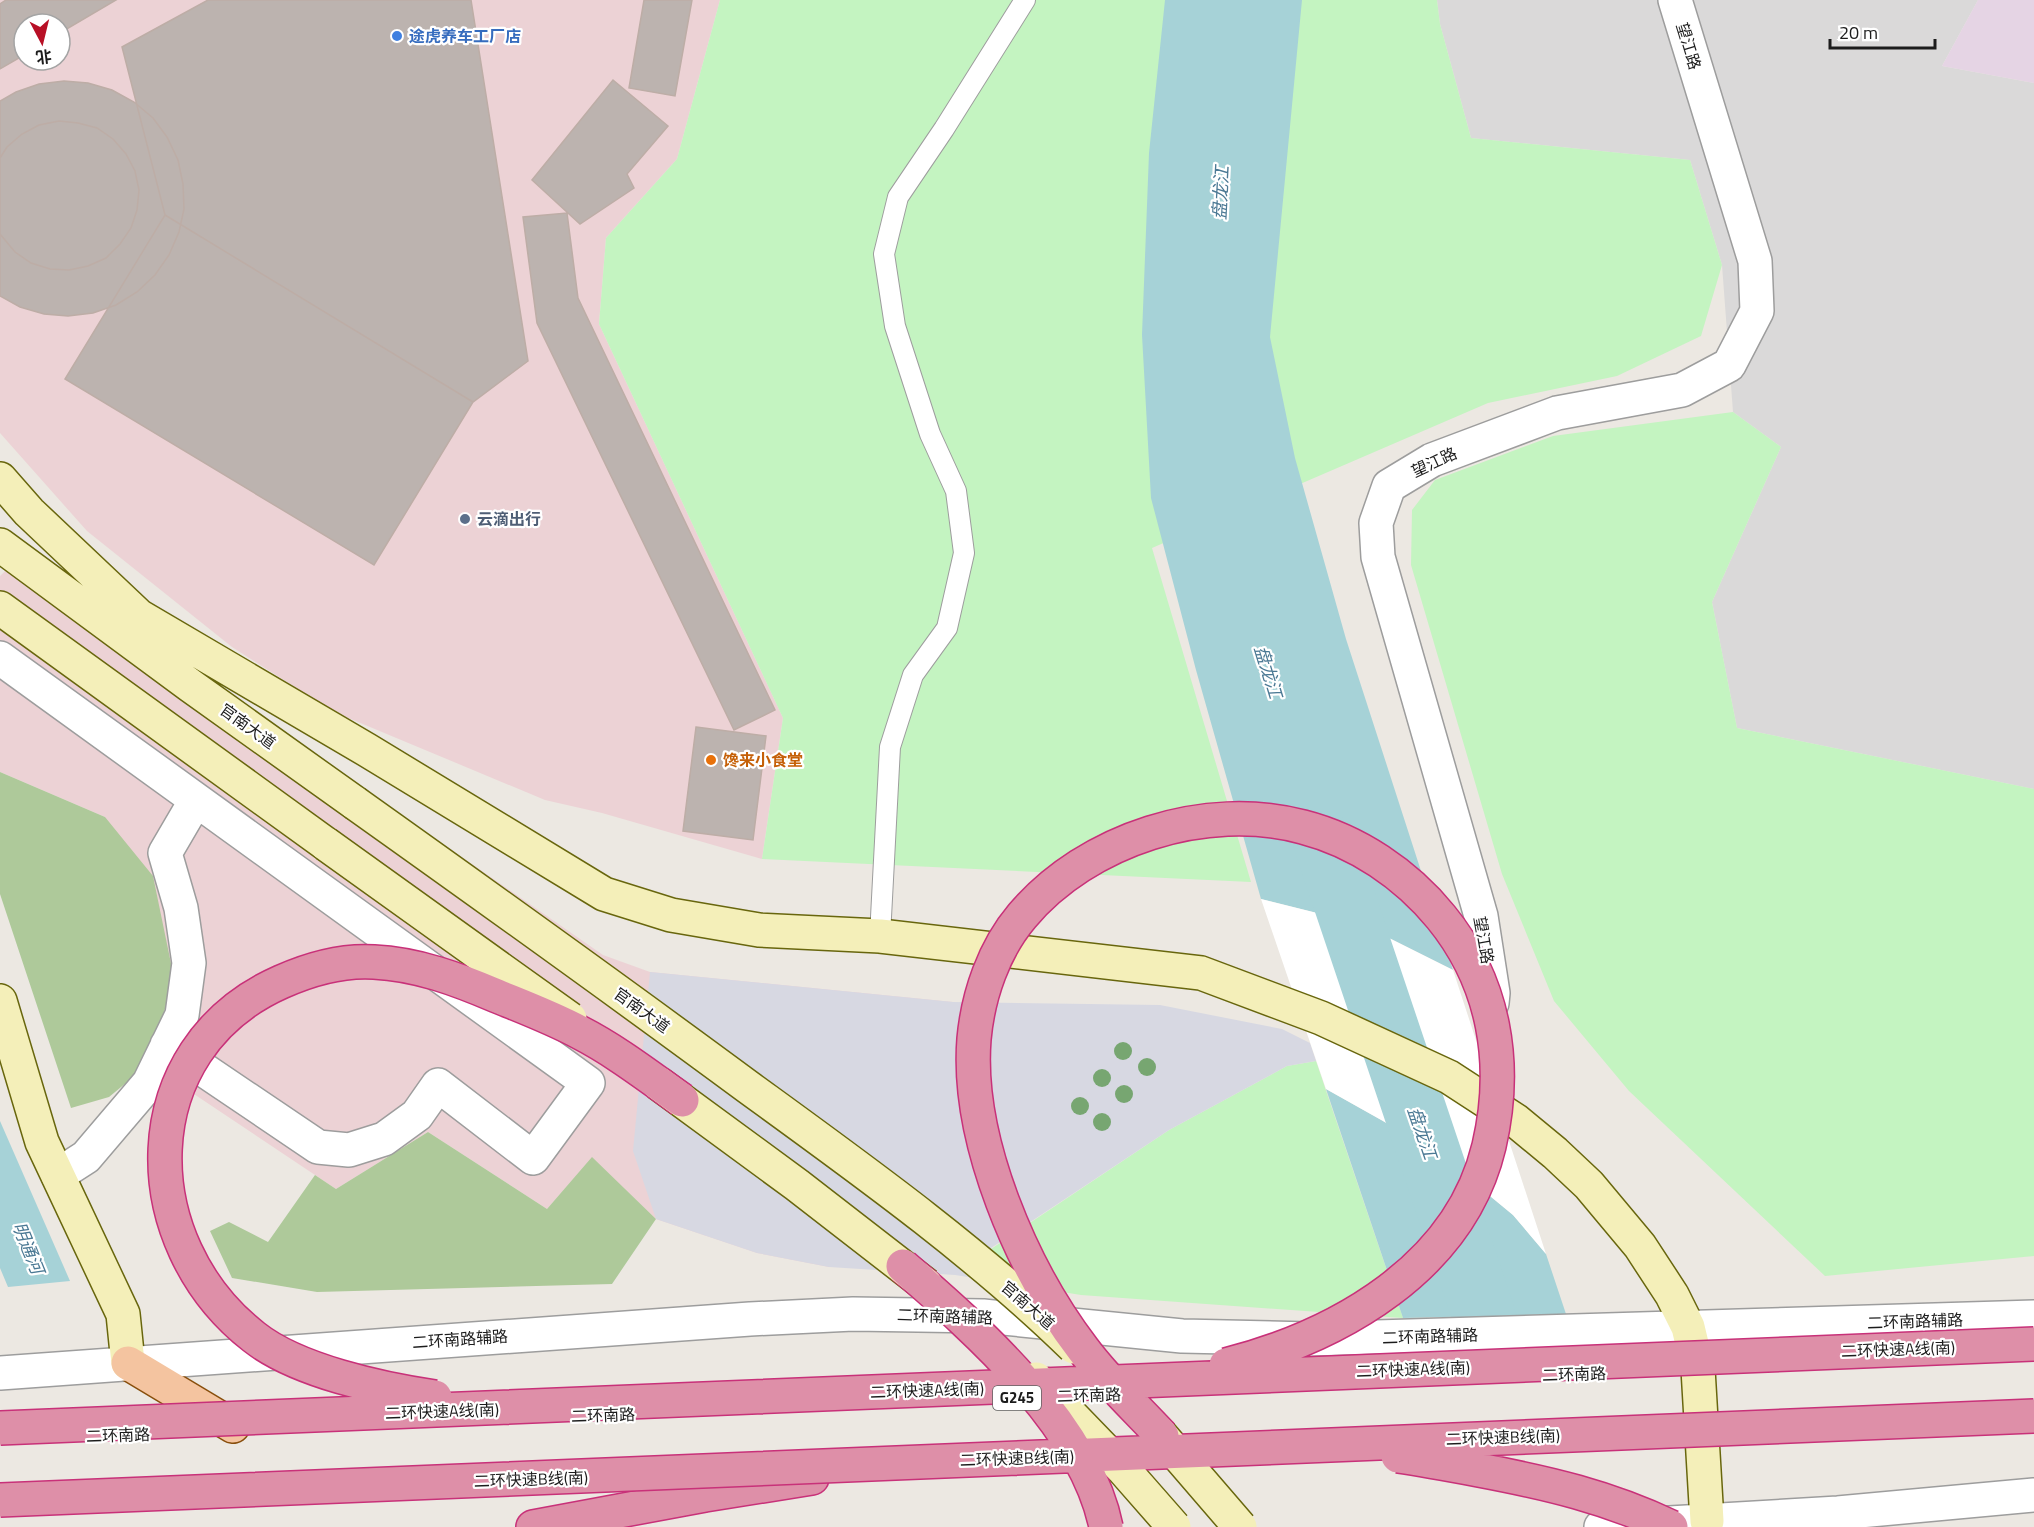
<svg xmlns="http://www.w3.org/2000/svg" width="2034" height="1527" font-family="'Titillium Web','Noto Sans SC',sans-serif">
  <rect width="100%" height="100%" fill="#ece8e2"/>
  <path fill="#dad9d9" d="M 1437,0 L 1978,0 L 1942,66 L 2034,83 L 2034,789 L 1737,728 L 1712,602 L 1781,447 L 1733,412 L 1722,265 L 1690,160 L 1471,138 L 1440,24 Z"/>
  <path fill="#ecd2d5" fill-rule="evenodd" d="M 0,0 L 720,0 L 677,159 L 606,238 L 599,324 L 783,718 L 762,859 L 602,813 L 545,800 L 334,712 L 232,647 L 87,531 L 0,433 ZM 24,24 L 60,24 L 60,60 L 24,60 Z
    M 24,553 L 603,955 L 650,972 L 953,1002 L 978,1223 L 829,1267 L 757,1253 L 656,1219 L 592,1158 L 547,1209 L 428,1132 L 336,1189 L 149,1064 L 105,817 L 0,772 L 0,576 Z"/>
  <path fill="#e5d4e4" d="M 1978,0 L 2034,0 L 2034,83 L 1942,66 Z"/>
  <path fill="#aec99a" d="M 0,772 L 105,817 L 153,876 L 174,978 L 149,1064 L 109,1097 L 71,1108 L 0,894 Z
    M 428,1132 L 547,1209 L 592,1157 L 656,1219 L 612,1284 L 317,1292 L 232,1278 L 210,1231 L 229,1222 L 268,1242 L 315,1175 L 336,1189 Z"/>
  <path fill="#c4f4c1" d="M 720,0 L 1437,0 L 1440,24 L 1471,138 L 1690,160 L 1722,265 L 1701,336 L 1617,376 L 1488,403 L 1152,548 L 1251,882 L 762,859 L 783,718 L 599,324 L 606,238 L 677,159 Z
    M 1733,412 L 1781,447 L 1712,602 L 1737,728 L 2034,789 L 2034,1256 L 1825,1276 L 1629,1091 L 1554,1001 L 1502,874 L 1411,565 L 1412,510 L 1435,480 L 1553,436 Z
    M 1316,1061 L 1403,1318 L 1081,1295 L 988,1280 L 991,1249 L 1169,1130 L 1287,1066 Z"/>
  <path fill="#d7d8e2" d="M 650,972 L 953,1002 L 1160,1005 L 1282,1029 L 1310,1043 L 1316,1061 L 1287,1066 L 1169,1130 L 991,1248 L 1008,1269 L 988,1280 L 955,1275 L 829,1267 L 757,1253 L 656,1219 L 633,1151 Z"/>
  <path fill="#a6d2d7" d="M 1165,0 L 1302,0 L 1270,337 L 1295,458 L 1346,639 L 1453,970 L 1391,939 L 1317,913 L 1261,899 L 1196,670 L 1151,498 L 1142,335 L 1149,153 Z
    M 1326,1089 L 1383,1121 L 1450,1163 L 1513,1215 L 1546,1254 L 1566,1314 L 1403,1318 Z
    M 0,1121 L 70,1281 L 8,1287 L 0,1268 Z"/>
  <path fill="#fff" d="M 1261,899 L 1317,913 L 1391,939 L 1453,970 L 1546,1254 L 1513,1215 L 1450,1163 L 1383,1121 L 1326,1089 Z"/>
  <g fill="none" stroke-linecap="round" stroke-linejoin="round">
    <path stroke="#a6d2d7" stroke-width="63" d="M 1325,843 L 1484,1316"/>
  </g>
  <path fill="#bcb3af" stroke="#bdada6" stroke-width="1.5" d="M 6,0 L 116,0 L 60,33 L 60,24 L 24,24 L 24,55 L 0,69 L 0,4 Z
    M 208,0 L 471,0 L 528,361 L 473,402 L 165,215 L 122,47 Z
    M 644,0 L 692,0 L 675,96 L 629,88 Z
    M 613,80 L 668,126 L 627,174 L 634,188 L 580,224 L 532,180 Z
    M 64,81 L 88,83 L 112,90 L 134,102 L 153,118 L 167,137 L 178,160 L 183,184 L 184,209 L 179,232 L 169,255 L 155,275 L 137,292 L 116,305 L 93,313 L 68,316 L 44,314 L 20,307 L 0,296 L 0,234 L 15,252 L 31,263 L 50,269 L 69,270 L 88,266 L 106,258 L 120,244 L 131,228 L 137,210 L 139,190 L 135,171 L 126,154 L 113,139 L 97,128 L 78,123 L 59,121 L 39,125 L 22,134 L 7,147 L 0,158 L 0,101 L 16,92 L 39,84 Z
    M 59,121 L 78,123 L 97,128 L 113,139 L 126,154 L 135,171 L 139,190 L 137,210 L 131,228 L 120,244 L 106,258 L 88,266 L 69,270 L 50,269 L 31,263 L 15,252 L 0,234 L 0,158 L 7,147 L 22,134 L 39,125 Z
    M 567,213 L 578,298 L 775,710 L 734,730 L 537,323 L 523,217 Z
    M 165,215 L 473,402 L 374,565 L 65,379 Z
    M 696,727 L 766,736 L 753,840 L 683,831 Z"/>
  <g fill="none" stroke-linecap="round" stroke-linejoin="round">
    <defs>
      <path id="lane" d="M 880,936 L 890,747 L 913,675 L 947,628 L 964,553 L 956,491 L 930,434 L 895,326 L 884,254 L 898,197 L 944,129 L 1025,0"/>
      <path id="street" d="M 0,658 L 588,1083 L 533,1158 L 438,1085 L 417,1115 L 384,1139 L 349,1150 L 318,1147 L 167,1045
        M 1492,1003 L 1493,993 L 1481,916 L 1378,557 L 1376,523 L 1389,486 L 1432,460 L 1557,413 L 1682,390 L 1729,365 L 1757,311 L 1755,261 L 1675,0
        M 58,1175 L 86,1157 L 149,1083 L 182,1015 L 189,963 L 181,908 L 165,853 L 196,800
        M 0,1373 L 750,1319 L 853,1314 L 983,1316 L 1182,1336 L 1310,1339 L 2034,1317
        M 1601,1527 L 1838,1513 L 2034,1495"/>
      <path id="secondary" d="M 0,479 L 29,512 L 139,616 L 367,750 L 604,894 L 671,915 L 759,930 L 880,936 L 1201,973 L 1321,1018 L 1449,1077 L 1515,1120 L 1555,1153 L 1589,1185 L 1640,1246 L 1672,1295 L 1688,1327 L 1698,1369 L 1707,1521
        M 0,545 L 191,686 L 355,803
        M 0,608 L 326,844
        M 0,1001 L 42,1142 L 123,1314 L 128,1363"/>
      <path id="primary" d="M 128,1363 L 233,1426"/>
      <path id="highway" d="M 533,1527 L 705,1495 L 812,1478"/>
    </defs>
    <use href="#lane" stroke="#9d9d9d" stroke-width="22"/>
    <use href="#street" stroke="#9d9d9d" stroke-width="36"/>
    <use href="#secondary" stroke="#68660d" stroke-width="36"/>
    <use href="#primary" stroke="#884e0c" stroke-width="36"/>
    <use href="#highway" stroke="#c83179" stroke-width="36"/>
    <use href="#lane" stroke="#fff" stroke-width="20"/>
    <use href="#street" stroke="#fff" stroke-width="33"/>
    <use href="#secondary" stroke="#f4efb9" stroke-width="33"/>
    <use href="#primary" stroke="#f4c4a0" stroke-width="33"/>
    <use href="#highway" stroke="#de8fa8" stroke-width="33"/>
    <defs>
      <path id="secondary-bridge" d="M 355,803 C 487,897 618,991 748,1087 C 858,1167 977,1252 1074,1347
        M 326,844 L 570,1019
        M 658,1083 L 797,1185 L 926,1285
        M 1036,1379 L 1124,1470 L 1174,1527
        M 1159,1433 L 1240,1527"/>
      <path id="highway-bridge" d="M 903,1266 C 978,1331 1086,1426 1106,1527
        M 435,1397 C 381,1389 297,1371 254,1337 C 132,1242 130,1049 281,982 C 310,969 342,960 374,962 C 417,964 457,979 497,996 C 524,1007 553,1018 579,1032 C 616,1051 648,1076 682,1100
        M 0,1428 L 2034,1344
        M 1162,1436 C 1135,1407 1106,1380 1083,1349 C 1022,1269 966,1140 974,1039 C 978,995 994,949 1022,916 C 1087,839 1206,801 1303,827 C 1357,841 1406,874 1441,917 C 1495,983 1508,1064 1489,1146 C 1460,1268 1339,1336 1226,1365
        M 1398,1456 C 1425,1460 1452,1465 1479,1470 C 1548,1483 1608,1497 1671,1527
        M 0,1500 L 2034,1416"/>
    </defs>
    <use href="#secondary-bridge" stroke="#68660d" stroke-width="36" stroke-linecap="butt"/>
    <use href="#highway-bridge" stroke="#c83179" stroke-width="36" stroke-linecap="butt"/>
    <use href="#secondary-bridge" stroke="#f4efb9" stroke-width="33"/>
    <use href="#highway-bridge" stroke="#de8fa8" stroke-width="33"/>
  </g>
  <g fill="#77a671">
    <circle cx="1123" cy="1051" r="9"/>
    <circle cx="1147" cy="1067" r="9"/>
    <circle cx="1102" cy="1078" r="9"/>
    <circle cx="1124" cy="1094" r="9"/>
    <circle cx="1080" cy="1106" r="9"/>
    <circle cx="1102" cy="1122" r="9"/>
  </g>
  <circle fill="#3f7fe0" stroke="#fff" stroke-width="2" cx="397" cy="36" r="6"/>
  <circle fill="#5c6f8a" stroke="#fff" stroke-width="2" cx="465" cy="519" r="6"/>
  <circle fill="#e8710a" stroke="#fff" stroke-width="2" cx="711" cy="760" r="6"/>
  <g text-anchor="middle" stroke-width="4.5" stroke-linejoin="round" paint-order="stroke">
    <rect fill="#fff" stroke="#606060" stroke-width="1.5" x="993" y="1386" width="48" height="24" rx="4.5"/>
    <g font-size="15" font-weight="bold" fill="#1c1c1c">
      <text x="1017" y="1403">G245</text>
    </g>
    <g font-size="16" font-weight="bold" fill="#366cbe" stroke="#fff" text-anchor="start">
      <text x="409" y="42">途虎养车工厂店</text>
    </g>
    <g font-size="16" fill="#1c1c1c" stroke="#fff">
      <text transform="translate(1689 46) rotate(73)" y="6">望江路</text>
      <text transform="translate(1434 462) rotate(-25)" y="6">望江路</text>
      <text transform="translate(248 726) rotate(36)" y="6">官南大道</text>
      <text transform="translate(1484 940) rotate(80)" y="6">望江路</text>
      <text transform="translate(642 1010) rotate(36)" y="6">官南大道</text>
      <text transform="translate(1028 1305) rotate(41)" y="6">官南大道</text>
      <text transform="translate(945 1316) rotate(2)" y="6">二环南路辅路</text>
      <text transform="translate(1915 1321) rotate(-2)" y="6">二环南路辅路</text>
      <text transform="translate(1430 1336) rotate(-2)" y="6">二环南路辅路</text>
      <text transform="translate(460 1339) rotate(-4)" y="6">二环南路辅路</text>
      <text transform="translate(1898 1349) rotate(-2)" y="6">二环快速A线(南)</text>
      <text transform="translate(1413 1369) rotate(-2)" y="6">二环快速A线(南)</text>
      <text transform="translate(1574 1374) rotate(-2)" y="6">二环南路</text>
      <text transform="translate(927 1390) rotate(-2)" y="6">二环快速A线(南)</text>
      <text transform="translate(1089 1395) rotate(-2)" y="6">二环南路</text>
      <text transform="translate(442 1411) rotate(-2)" y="6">二环快速A线(南)</text>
      <text transform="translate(603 1415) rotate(-2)" y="6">二环南路</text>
      <text transform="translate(118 1435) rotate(-2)" y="6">二环南路</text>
      <text transform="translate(1503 1437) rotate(-2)" y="6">二环快速B线(南)</text>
      <text transform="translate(1017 1458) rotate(-2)" y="6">二环快速B线(南)</text>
      <text transform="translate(531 1479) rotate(-2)" y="6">二环快速B线(南)</text>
    </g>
    <g font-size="16" font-weight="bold" fill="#4e5e75" stroke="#fff" text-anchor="start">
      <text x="477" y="525">云滴出行</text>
    </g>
    <g font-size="16" font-weight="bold" fill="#c56008" stroke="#fff" text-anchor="start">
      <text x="723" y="766">馋来小食堂</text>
    </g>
    <g font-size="18" font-style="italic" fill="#4b7994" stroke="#fff">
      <text transform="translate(1221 193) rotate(-87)" y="6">盘龙江</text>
      <text transform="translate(1268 672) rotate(73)" y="6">盘龙江</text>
      <text transform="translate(1422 1133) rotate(71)" y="6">盘龙江</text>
      <text transform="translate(28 1248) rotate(68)" y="6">明通河</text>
    </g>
  </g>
  <g transform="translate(42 42) rotate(173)"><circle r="28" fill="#ffffff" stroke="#a4a4a4" stroke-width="1.5"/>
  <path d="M0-4.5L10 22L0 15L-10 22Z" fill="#b81026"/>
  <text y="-9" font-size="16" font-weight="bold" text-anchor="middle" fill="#1c1c1c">北</text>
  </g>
  <path d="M1830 39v9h105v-9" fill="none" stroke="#1c1c1c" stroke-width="3"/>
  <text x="1839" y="39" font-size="18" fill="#1c1c1c" stroke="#ffffff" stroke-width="4.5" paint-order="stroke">20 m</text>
</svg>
